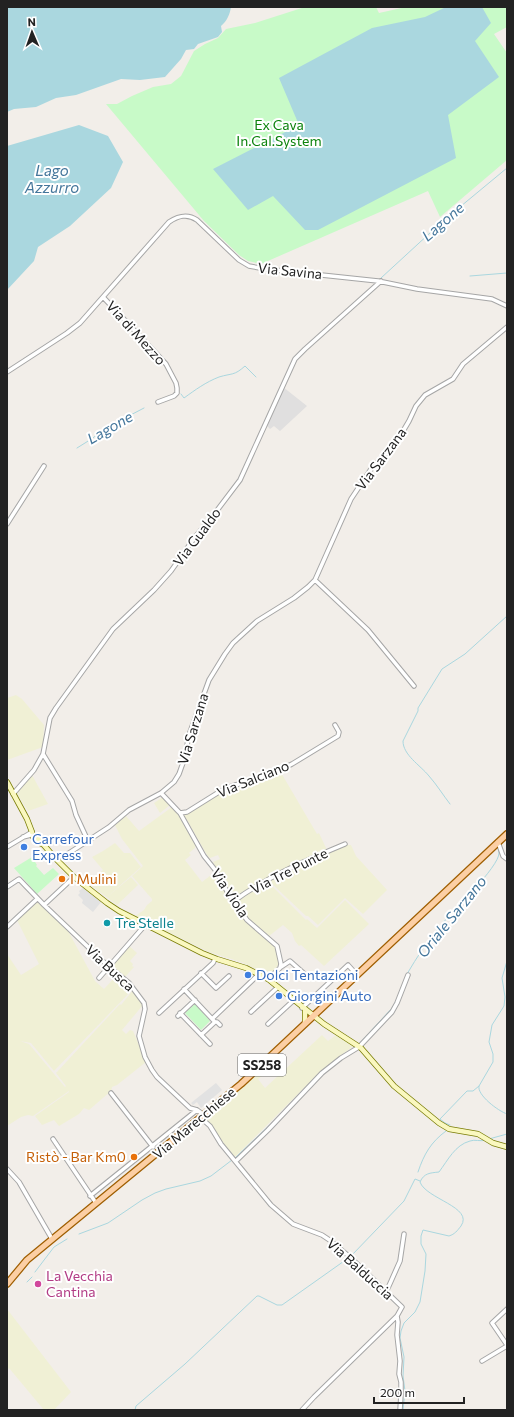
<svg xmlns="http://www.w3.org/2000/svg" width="514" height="1417" font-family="Commissioner,sans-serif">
  <rect width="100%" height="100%" fill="#f2eee9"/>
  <path fill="#e0dfdf" d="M 283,387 L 307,406 L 280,431 L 274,426 L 270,429 L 266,425 Z"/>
  <path fill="#f0f0d5" d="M 16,695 L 22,699 L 44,725 L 43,747 L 7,760 L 7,698 Z
    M 280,771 L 317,834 L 319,833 L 327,850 L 236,898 L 233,898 L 230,895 L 213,862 L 220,859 L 218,855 L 210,858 L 207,855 L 184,815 L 219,793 L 233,787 Z
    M 32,775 L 48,804 L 28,811 L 17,794 L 18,791 Z
    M 163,797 L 170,805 L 160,813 L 154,803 Z
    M 172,807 L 180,814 L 196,844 L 195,848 L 189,853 L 191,855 L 185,860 L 202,882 L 215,872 L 245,920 L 275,946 L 277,949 L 279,963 L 275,971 L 270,974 L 267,974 L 241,962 L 209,952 L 135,916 L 144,910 L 147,905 L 152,901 L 152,899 L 132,876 L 143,866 L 122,839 L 115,825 L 126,816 L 139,831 Z
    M 115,843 L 124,853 L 130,853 L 141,867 L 107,897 L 131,877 L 138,885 L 117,905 L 88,883 L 103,870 L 92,857 L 103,851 Z
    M 347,845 L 351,845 L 356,856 L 387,890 L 363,914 L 345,898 L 318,925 L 308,916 L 306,916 L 269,881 Z
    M 268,882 L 306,920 L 307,919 L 317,928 L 345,900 L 369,924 L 324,966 L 301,945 L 299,946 L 295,941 L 292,933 L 283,925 L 269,936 L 251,921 L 242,910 L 238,902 L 239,899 Z
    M 37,902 L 67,929 L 95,981 L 104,989 L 117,975 L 133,989 L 54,1071 L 31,1043 L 20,1041 L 29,1044 L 65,1087 L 66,1086 L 56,1073 L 120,1004 L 121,1005 L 133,990 L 143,1005 L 122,1030 L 126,1034 L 130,1030 L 133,1031 L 146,1062 L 117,1085 L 112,1087 L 111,1091 L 89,1110 L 84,1108 L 79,1114 L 59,1126 L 54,1120 L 42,1125 L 35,1116 L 69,1092 L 69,1091 L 33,1116 L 28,1115 L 21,1117 L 7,1126 L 7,954 L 21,975 L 39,964 L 17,920 Z
    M 128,945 L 137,953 L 130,961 L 133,964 L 132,966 L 134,967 L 125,977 L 111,967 Z
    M 322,1035 L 328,1041 L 336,1035 L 354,1046 L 341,1055 L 320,1072 L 236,1156 L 234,1156 L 218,1136 L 212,1126 L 206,1119 L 207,1117 L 206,1115 L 265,1064 L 270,1070 L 258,1079 L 265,1088 Z
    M 7,1309 L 71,1392 L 54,1410 L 44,1410 L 9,1368 L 7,1371 Z"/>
  <path fill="#c8fac8" d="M 305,7 L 376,7 L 379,13 L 406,7 L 507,7 L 507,27 L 494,34 L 507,53 L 507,160 L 440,217 L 428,191 L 261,264 L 248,261 L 239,255 L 204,221 L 106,104 L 117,104 L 132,96 L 153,87 L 171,84 L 181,76 L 194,51 L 205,44 L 218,38 L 226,29 L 255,23 Z
    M 32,857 L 37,865 L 36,866 L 44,875 L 53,868 L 59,874 L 37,894 L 14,868 Z
    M 195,1004 L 210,1021 L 201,1030 L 185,1013 Z"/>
  <path fill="#e2e2e2" d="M 83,888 L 101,902 L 93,912 L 82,903 L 83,900 L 78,895 L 80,893 L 79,891 Z
    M 216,1083 L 222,1090 L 201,1108 L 197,1102 L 193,1105 L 191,1103 Z"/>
  <path fill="#aad7df" d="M 7,7 L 231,7 C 230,14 227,21 221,26 L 222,32 L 218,37 L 198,44 L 194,49 L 186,50 L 181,59 L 165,77 L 140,80 L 121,79 L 76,95 L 56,98 L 36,107 L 14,109 L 7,112 Z
    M 446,7 L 482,7 L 491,23 L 475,41 L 499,77 L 448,115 L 456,158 L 318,230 L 305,230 L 273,196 L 248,210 L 213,169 L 299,125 L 279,78 L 372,28 L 425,17 Z
    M 79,125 L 108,136 L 123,162 L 111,188 L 70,226 L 38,247 L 34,261 L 7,290 L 7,146 Z"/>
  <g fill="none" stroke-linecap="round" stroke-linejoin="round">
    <path stroke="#aad7df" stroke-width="1" d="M 470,276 L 507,273
      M 381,278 L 443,221 L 507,168
      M 181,394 L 184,398 C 195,390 206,382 219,377 C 232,373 234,376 245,366 L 256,377
      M 77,448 L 93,438 L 102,430 L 144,408
      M 450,804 C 443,795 437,785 429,776 C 420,765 403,755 403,741 L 418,711 L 418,708 L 442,669 L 465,654 L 507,616
      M 507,961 L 502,978 L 505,997 L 504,1006 L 492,1025 L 489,1042 L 493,1054 L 493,1062 L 479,1086 C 477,1095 498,1111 507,1114
      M 407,974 C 417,957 428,940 441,925 C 452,912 499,867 499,853 C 499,851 498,849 498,847
      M 401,988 L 406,977
      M 359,1044 L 392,1008 L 397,999
      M 450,1125 L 445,1123 L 440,1119 L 467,1091 L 473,1091 L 479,1086
      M 489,1139 L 507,1134
      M 236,1157 L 274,1121 L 316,1077
      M 418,1172 C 424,1154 431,1142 446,1131
      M 79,1234 L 108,1223 L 142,1200 L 155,1193 L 166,1189 L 200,1181 L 211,1176 L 232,1160
      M 352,1255 L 404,1201 L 415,1179 L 420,1181
      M 35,1272 L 54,1247 L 67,1239
      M 27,1282 L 32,1277
      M 135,1410 L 136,1406 L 185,1364 L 257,1296 L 259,1296 L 277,1305 L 282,1305 L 347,1259
      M 403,1410 L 405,1391 L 403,1376 L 404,1357 L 400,1338 L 401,1331 L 404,1323 L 415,1312 L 420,1302 L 425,1271 L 426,1254 L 421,1244 L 421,1236 L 423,1230 L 449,1236 C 455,1234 457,1231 461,1226 C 474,1207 426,1199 420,1182 C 424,1173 430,1173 439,1172 C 448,1160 455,1145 470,1141 C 475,1139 480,1142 486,1140"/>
    <defs>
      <path id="street" d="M 103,297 L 166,364 L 176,383 L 177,388 L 177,393 L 174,396 L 158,402
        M 7,372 L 67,333 L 80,323 L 169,222 C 178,216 187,213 197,220 L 239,260 L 249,266 L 265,269 L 378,281 L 417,289 L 492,299 L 507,306
        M 7,524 L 44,466
        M 315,580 L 368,630 L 414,686
        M 43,754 L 72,801 L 76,815 L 88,841
        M 161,793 L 178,811 L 180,813 L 187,812 L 219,792 L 232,786 L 263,777 L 274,773 L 292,764 L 338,736 L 339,732 L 335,725
        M 13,794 L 34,770 L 43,754 L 50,718 L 56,708 L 113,629 L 154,590 L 171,571 L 195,537 L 212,517 L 240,480 L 295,359 L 305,349 L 381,281
        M 180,813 L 204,856 L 216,871 L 229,895 L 247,920 L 277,946 L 281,964 L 280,968 L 268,979
        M 23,837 L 31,835
        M 498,842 L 503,856 L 507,859
        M 7,847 L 32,832
        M 55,858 L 69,853 L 109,827 L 129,810 L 161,793 L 174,782 L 179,774 L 184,760 L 189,735 L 209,680 L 225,654 L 233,643 L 257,621 L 294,598 L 308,587 L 315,580 L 351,499 L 371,469 L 396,443 L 409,421 L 416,406 L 425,395 L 453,379 L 463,364 L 507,327
        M 7,887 L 19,879 L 44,905 L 108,966 L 129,983 L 144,1003 L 145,1009 L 139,1036 L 145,1057 L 152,1070 L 157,1077 L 190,1108 L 197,1110 L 204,1115
        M 234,901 C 268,876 307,860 345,844
        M 44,905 L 74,877
        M 7,927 L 37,899
        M 281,967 L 290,961 L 307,976
        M 201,973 L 216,988 L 229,976
        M 99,978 L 146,924
        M 184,989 L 215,1022 L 217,1022 L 220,1025
        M 302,1008 L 348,965 L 357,975
        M 251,1012 L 278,987
        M 159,1013 L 213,963 L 215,959
        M 180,1013 L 210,1044
        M 178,1016 L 195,1000
        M 212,1019 L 259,974
        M 268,1024 L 294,1000
        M 201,1035 L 215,1022
        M 111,1093 L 153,1147
        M 201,1118 L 210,1126 L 221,1144 L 271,1205 L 293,1224 L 322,1235 L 331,1241 L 351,1258 L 402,1307 L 397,1316 L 314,1397 L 302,1410
        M 53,1139 L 96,1203
        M 236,1161 L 268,1130 L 322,1073 L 341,1058 L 359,1047 L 392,1012 L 397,1003 L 408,975
        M 7,1169 L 19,1182 L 52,1239
        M 90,1196 L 197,1110
        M 384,1291 L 388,1288 L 400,1261 L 404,1234
        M 507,1309 L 492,1323 L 507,1345
        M 397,1316 L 398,1322 L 397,1335 L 400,1361 L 399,1374 L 401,1382 L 401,1394 L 400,1410
        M 482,1361 L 507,1346"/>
      <path id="secondary" d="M 7,782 L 27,819 L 32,832
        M 36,836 L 55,858 L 74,877 L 107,903 L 119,911 L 202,953 L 217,959 L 246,968 L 268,979 L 324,1024 L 361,1048 L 394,1086 L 439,1123 L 449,1129 L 478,1134 L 493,1143 L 507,1147
        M 33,837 L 37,842 L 42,844
        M 305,1010 L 305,1024"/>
      <path id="primary" d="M 7,1284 L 27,1260 L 241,1084 L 507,834"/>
    </defs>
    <use href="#street" stroke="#a6a6a6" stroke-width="5.5"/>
    <use href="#secondary" stroke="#797c05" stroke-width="6"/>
    <use href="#primary" stroke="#9f5e00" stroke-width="8"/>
    <use href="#street" stroke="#fff" stroke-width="3.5"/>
    <use href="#secondary" stroke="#faf8bf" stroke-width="4.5"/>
    <use href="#primary" stroke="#fccfa4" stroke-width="5.5"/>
  </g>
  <g fill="#3f7fe0" stroke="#fff" stroke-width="1.5">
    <circle cx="24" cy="847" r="4"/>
    <circle cx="248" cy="975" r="4"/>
    <circle cx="279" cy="996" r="4"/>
  </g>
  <g fill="#e8710a" stroke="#fff" stroke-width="1.5">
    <circle cx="62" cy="879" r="4"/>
    <circle cx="134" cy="1157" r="4"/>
  </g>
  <circle fill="#0f9aa8" stroke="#fff" stroke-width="1.5" cx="107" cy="923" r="4"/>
  <circle fill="#d1479c" stroke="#fff" stroke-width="1.5" cx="38" cy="1284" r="4"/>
  <g text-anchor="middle" stroke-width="4" stroke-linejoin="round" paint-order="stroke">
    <rect fill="#fff" stroke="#646464" stroke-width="1" x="238" y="1054" width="48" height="22" rx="3"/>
    <g font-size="13" font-weight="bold" fill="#222">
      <text x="262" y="1070">SS258</text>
    </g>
    <g font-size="14" fill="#0c830d" stroke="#fff">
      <text x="279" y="130">Ex Cava<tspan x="279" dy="16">In.Cal.System</tspan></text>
    </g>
    <g font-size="14" fill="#222" stroke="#fff">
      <text transform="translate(290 271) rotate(6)" y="5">Via Savina</text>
      <text transform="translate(136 333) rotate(48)" y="5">Via di Mezzo</text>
      <text transform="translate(381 459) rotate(-53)" y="5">Via Sarzana</text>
      <text transform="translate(197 537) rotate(-53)" y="5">Via Gualdo</text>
      <text transform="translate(193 729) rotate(-73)" y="5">Via Sarzana</text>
      <text transform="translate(253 779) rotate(-22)" y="5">Via Salciano</text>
      <text transform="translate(289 871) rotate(-27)" y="5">Via Tre Punte</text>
      <text transform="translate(230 893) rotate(56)" y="5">Via Viola</text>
      <text transform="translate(110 968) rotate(43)" y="5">Via Busca</text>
      <text transform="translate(194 1123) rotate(-40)" y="5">Via Marecchiese</text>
      <text transform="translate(360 1269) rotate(42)" y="5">Via Balduccia</text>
    </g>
    <g font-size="14" fill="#366cbe" stroke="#fff" text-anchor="start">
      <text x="32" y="844">Carrefour<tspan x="32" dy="16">Express</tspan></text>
      <text x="256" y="980">Dolci Tentazioni</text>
      <text x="287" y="1001">Giorgini Auto</text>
    </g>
    <g font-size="14" fill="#c56008" stroke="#fff" text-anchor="start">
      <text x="70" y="884">I Mulini</text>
      <text x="126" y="1162" text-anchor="end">Ristò - Bar Km0</text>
    </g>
    <g font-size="14" fill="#0d838f" stroke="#fff" text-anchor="start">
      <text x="115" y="928">Tre Stelle</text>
    </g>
    <g font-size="14" fill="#b23c85" stroke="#fff" text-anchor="start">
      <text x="46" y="1281">La Vecchia<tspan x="46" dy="16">Cantina</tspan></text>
    </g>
    <g font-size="15" font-style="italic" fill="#44769b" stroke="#fff">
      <text x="52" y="176">Lago<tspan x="52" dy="17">Azzurro</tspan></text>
      <text transform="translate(443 222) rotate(-41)" y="5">Lagone</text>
      <text transform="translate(110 428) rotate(-30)" y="5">Lagone</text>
      <text transform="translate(452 917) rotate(-51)" y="5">Oriale Sarzano</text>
    </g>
  </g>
  <rect width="514" height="1417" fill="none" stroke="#222222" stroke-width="16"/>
  <g transform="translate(32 32) rotate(358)" stroke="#ffffff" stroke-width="3" paint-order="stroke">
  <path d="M0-3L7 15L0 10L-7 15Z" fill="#222222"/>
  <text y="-6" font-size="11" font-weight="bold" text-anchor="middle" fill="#222222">N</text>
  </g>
  <path d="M374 1397v6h90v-6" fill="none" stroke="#222222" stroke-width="2"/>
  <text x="380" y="1397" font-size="12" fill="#222222" stroke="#ffffff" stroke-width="3" paint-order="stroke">200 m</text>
</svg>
